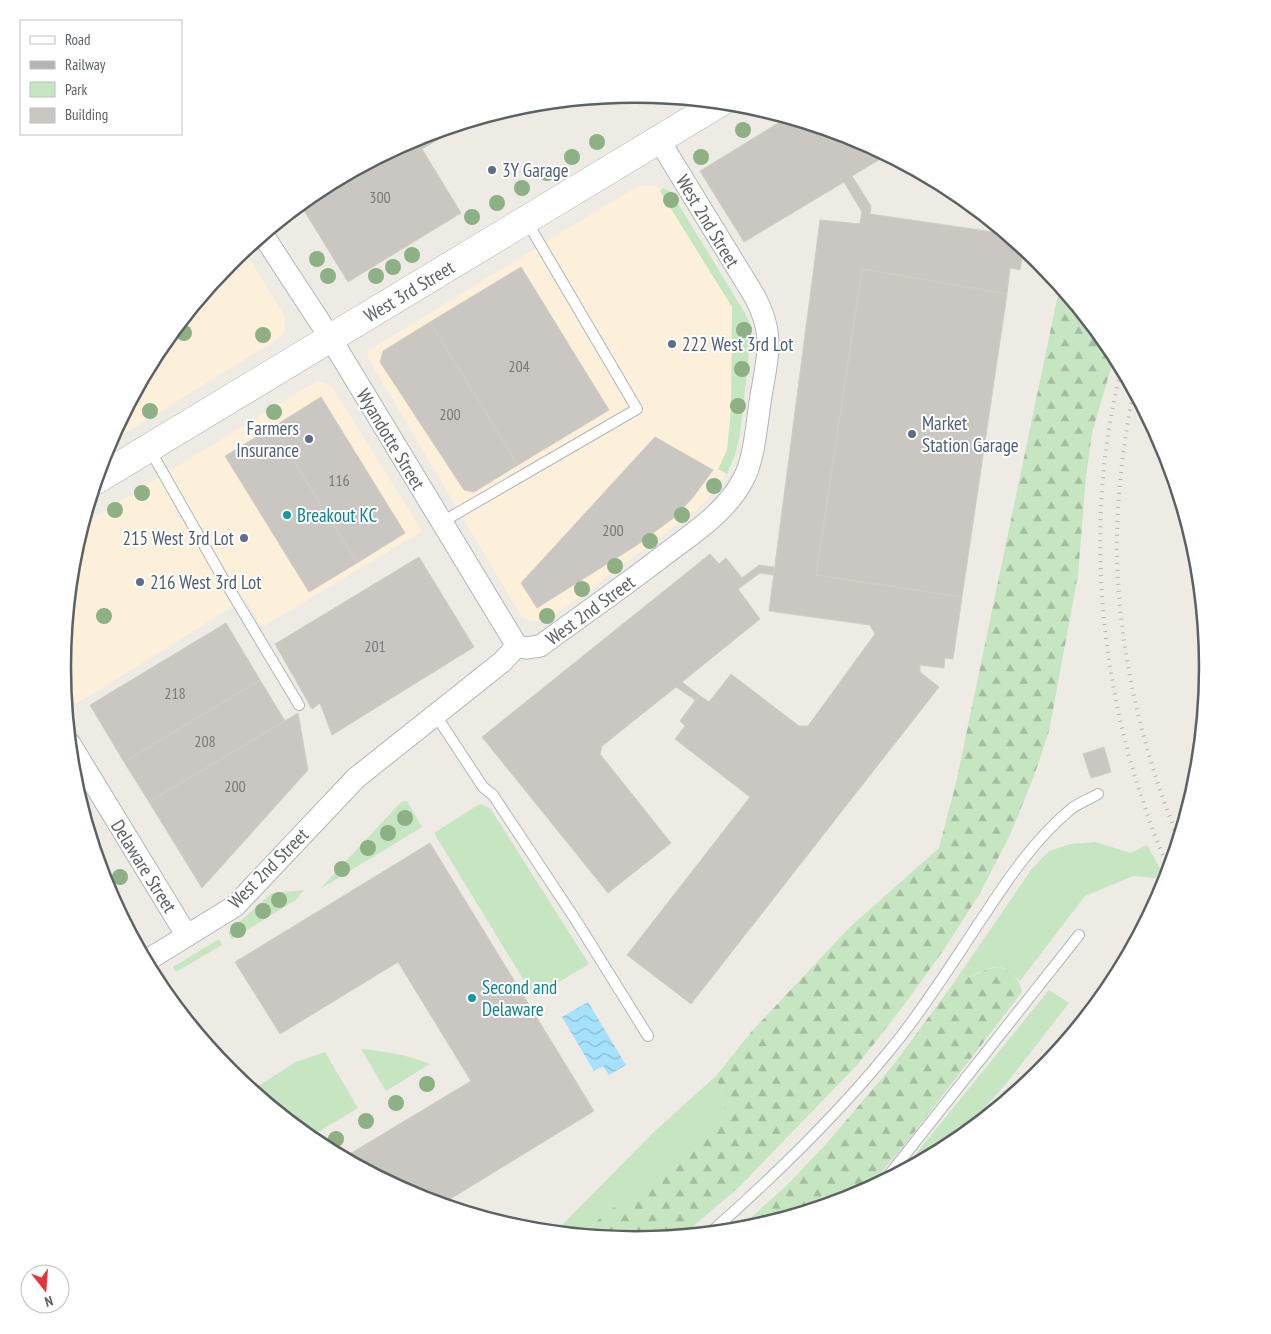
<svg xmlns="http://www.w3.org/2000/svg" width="1271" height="1334" font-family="'PT Sans Narrow',sans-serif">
  <defs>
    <pattern id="forest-firs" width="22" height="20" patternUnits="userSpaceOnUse" patternTransform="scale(1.25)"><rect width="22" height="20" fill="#c6e5c1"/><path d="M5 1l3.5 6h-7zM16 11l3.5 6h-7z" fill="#a4bda0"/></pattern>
    <pattern id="water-waves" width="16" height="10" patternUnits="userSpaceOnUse" patternTransform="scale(1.25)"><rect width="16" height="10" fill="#a6e1fc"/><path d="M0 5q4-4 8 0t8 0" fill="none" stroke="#8abad0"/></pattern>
  </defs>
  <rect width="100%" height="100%" fill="#eeebe4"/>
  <path fill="#fdf0da" d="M 652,185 L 671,192 L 745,313 L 752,328 L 740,435 L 735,455 L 720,486 L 695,511 L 551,618 L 542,621 L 532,621 L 525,619 L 520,614 L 368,358 L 368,351 L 613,201 L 630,191 L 642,186 Z
    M 244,250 L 283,313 L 285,321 L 284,333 L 273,342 L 109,443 L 159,348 L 231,262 Z
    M 317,381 L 331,385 L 422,531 L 262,627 L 245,599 L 76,704 L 64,685 L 63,667 L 74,555 L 83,524 Z"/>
  <path fill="#c6e5c1" d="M 663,188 L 671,192 L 745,313 L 752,328 L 740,435 L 735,455 L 727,474 L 718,469 L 727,450 L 731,410 L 732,307 L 660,191 Z
    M 407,801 L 422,827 L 320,889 L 401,802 Z
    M 480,804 L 490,808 L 589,964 L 534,997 L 434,833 Z
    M 1095,842 L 1131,853 L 1147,845 L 1161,870 L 1156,878 L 1133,876 L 1085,896 L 1020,981 C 1014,976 1007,968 999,967 C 988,966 964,980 953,984 L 1031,870 L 1049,851 L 1071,844 Z
    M 304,890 L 296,900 L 232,939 L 228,932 L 272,893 Z
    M 219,939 L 222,945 L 176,972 L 173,967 Z
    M 1049,990 L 1069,1003 L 1006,1084 L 951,1145 L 901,1172 Z
    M 361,1049 C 384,1051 408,1055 430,1064 L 386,1091 Z
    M 325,1052 L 358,1108 L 310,1137 L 252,1090 L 296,1062 Z
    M 716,1076 L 725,1109 L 686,1160 L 604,1214 L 583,1235 L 555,1232 L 656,1130 Z"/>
  <path fill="url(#forest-firs)" d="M 1060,285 L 1115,354 L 1092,433 L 1086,477 L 1078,575 L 1049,731 L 1034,776 L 1010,835 L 980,893 L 945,948 L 904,1005 L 858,1064 L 739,1187 L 683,1235 L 635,1240 L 583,1235 L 604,1214 L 686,1160 L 725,1109 L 716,1076 L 752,1031 L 850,927 L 939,848 L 956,783 Z
    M 999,967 C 1012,972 1019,978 1022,992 L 906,1143 L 867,1190 L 855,1196 L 747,1229 L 737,1230 L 787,1185 L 828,1142 L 894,1064 L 953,984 L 988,969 Z"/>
  <path fill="url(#water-waves)" d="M 588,1002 L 626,1065 L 609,1075 L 603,1066 L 594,1071 L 562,1017 Z"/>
  <path fill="#cac6c1" stroke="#d3ccc3" d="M 788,117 L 855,138 L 887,155 L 852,176 L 871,206 L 870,214 L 1007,234 L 1024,248 L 1020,270 L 1010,268 L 1007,294 L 862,269 L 816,575 L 962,597 L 953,659 L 945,658 L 944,668 L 920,665 L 920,672 L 939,687 L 691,1004 L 627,955 L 750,797 L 675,739 L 685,726 L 680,721 L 699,695 L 709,702 L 731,674 L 799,726 L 808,726 L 875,634 L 870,625 L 769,611 L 820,220 L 860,224 L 862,212 L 844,182 L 744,242 L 700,171 Z
    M 467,122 L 422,149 L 461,213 L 348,282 L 300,204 L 317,190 L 416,138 Z
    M 521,267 L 609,410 L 518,465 L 430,322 Z
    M 862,269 L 1007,294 L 962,597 L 816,575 Z
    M 430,322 L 518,465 L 474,492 L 464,490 L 380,362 L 383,351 Z
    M 321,397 L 405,533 L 357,563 L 273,427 Z
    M 273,427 L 357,563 L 309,592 L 225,456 Z
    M 655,437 L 713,470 L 694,496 L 676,516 L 637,545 L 537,608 L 521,583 Z
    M 710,554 L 719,564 L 726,558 L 742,578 L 759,565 L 774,567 L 773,575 L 760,573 L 738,589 L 760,619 L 682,682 L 699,695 L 695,700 L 676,687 L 602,746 L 600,754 L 671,843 L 608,893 L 482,737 Z
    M 419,557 L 474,647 L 332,735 L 320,703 L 312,709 L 275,644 Z
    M 226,623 L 260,680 L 124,762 L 90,705 Z
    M 260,680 L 285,721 L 149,802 L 124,762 Z
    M 1207,686 L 1206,697 L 1201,689 Z
    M 298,713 L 308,770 L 202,888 L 149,802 Z
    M 1104,747 L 1111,772 L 1091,778 L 1083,754 Z
    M 430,843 L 594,1111 L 442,1204 L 416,1196 L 352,1162 L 348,1155 L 471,1081 L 398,962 L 280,1034 L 235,962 Z"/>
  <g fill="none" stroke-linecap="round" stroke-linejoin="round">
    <defs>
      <path id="lane" d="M 150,450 L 221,575 L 299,705
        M 442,522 L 637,409 L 526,220
        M 435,714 L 483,787 L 493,795 L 577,922 L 648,1036
        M 885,1180 L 1079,935
        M 710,1233 C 779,1172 845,1108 902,1035 C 932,996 958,954 985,914 C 1010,876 1036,838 1071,809 C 1079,803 1089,799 1098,794"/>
      <path id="street" d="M 263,235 L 331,339 L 517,646
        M 517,646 L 526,648 L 540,646 C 581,616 623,587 663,556 C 693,533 727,512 744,478 C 755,457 757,419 761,396 C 768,355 775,335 755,297 L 659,140
        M 70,744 L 187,936
        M 146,961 L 235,906 L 356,778 L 502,662 L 517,646"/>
      <path id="secondary" d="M 96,480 L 721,102"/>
    </defs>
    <use href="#lane" stroke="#b1b5b9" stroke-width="12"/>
    <use href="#street" stroke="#b1b5b9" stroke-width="23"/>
    <use href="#secondary" stroke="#b1b5b9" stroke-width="29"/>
    <use href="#lane" stroke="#fff" stroke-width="10"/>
    <use href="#street" stroke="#fff" stroke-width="21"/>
    <use href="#secondary" stroke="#fff" stroke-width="28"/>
    <path stroke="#b3b4b4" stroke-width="4" stroke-dasharray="1 6" stroke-linecap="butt" d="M 1122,367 C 1087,499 1096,650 1136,780 C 1146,810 1155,841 1170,869
      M 1134,389 C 1124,438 1118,487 1117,537 C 1116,641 1140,744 1179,841
      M 1051,1059 L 1114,981"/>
  </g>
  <g fill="#8db085">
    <circle cx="743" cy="130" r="8"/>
    <circle cx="597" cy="142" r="8"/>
    <circle cx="572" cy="157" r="8"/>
    <circle cx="701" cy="157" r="8"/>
    <circle cx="547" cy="173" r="8"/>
    <circle cx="522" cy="188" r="8"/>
    <circle cx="671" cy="200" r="8"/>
    <circle cx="497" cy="203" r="8"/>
    <circle cx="472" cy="217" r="8"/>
    <circle cx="412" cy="255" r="8"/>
    <circle cx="317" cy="259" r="8"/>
    <circle cx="393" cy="267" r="8"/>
    <circle cx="328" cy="276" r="8"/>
    <circle cx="376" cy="276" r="8"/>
    <circle cx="744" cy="330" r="8"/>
    <circle cx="184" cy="333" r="8"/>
    <circle cx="263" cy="335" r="8"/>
    <circle cx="742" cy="369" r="8"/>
    <circle cx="738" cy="406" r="8"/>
    <circle cx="150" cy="411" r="8"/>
    <circle cx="274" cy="412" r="8"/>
    <circle cx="714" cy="486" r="8"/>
    <circle cx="142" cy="493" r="8"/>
    <circle cx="115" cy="510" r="8"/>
    <circle cx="682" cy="515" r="8"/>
    <circle cx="650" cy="541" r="8"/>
    <circle cx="615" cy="566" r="8"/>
    <circle cx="582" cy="589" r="8"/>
    <circle cx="104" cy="616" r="8"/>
    <circle cx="547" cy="616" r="8"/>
    <circle cx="405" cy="818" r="8"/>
    <circle cx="388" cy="833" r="8"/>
    <circle cx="368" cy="848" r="8"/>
    <circle cx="342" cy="869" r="8"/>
    <circle cx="120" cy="877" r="8"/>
    <circle cx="279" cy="900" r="8"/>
    <circle cx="263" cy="911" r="8"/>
    <circle cx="238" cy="930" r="8"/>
    <circle cx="427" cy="1084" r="8"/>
    <circle cx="396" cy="1103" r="8"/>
    <circle cx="366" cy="1121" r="8"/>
    <circle cx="336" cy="1139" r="8"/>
  </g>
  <g fill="#5c6f8a" stroke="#fff" stroke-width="2">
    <circle cx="492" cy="170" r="5"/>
    <circle cx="672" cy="344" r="5"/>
    <circle cx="912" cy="434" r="5"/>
    <circle cx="309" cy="439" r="5"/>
    <circle cx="244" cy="538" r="5"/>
    <circle cx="140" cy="582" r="5"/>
  </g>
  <g fill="#0f9aa8" stroke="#fff" stroke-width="2">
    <circle cx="287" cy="515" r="5"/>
    <circle cx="472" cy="998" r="5"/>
  </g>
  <g text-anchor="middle" stroke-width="4" stroke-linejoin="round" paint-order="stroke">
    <g font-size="16" fill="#787a7b">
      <text x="380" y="203">300</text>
      <text x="519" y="372">204</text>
      <text x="450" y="420">200</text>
      <text x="339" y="486">116</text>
      <text x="613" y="536">200</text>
      <text x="375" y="652">201</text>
      <text x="175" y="699">218</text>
      <text x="205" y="747">208</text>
      <text x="235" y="792">200</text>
    </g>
    <g font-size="19" fill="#4e5e75" stroke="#fff" text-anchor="start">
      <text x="502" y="177">3Y Garage</text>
      <text x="682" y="351">222 West 3rd Lot</text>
      <text x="922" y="430">Market<tspan x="922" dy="22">Station Garage</tspan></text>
      <text x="299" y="435" text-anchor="end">Farmers<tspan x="299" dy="22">Insurance</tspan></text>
      <text x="234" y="545" text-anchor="end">215 West 3rd Lot</text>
      <text x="150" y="589">216 West 3rd Lot</text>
    </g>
    <g font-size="19" fill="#5c6164" stroke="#fff">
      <text transform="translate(708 221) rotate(59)" y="7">West 2nd Street</text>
      <text transform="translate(409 291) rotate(-31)" y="7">West 3rd Street</text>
      <text transform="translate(391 439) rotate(59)" y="7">Wyandotte Street</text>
      <text transform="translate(590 610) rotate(-36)" y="7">West 2nd Street</text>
      <text transform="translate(144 866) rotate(58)" y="7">Delaware Street</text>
      <text transform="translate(268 868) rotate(-45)" y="7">West 2nd Street</text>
    </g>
    <g font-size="19" fill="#0d838f" stroke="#fff" text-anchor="start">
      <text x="297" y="522">Breakout KC</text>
      <text x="482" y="994">Second and<tspan x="482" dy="22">Delaware</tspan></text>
    </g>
  </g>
  <path d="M0 0H1271V1334H0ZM71 667a564 564 0 1 1 1128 0a564 564 0 1 1-1128 0Z" fill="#fff" fill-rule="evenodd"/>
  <path fill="none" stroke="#5c6164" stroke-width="2.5" d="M71 667a564 564 0 1 1 1128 0a564 564 0 1 1-1128 0Z"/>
  <rect x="20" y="20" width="162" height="115" fill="#ffffff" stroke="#bec0c1"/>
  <rect x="30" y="36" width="25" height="8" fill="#ffffff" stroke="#bec0c1"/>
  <text x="65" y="45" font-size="15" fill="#5c6164">Road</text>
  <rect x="30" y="61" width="25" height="8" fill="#b3b4b4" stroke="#bec0c1"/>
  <text x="65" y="70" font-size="15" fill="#5c6164">Railway</text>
  <rect x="30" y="82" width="25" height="15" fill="#c6e5c1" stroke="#bec0c1"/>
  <text x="65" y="95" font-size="15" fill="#5c6164">Park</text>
  <rect x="30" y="108" width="25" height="15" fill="#cac6c1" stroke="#bec0c1"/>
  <text x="65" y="120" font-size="15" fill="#5c6164">Building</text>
  <g transform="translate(45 1289) rotate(163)"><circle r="24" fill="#ffffff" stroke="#bec0c1"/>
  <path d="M0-4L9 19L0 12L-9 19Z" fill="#e4353d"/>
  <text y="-8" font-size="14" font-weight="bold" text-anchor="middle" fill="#5c6164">N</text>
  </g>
</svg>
